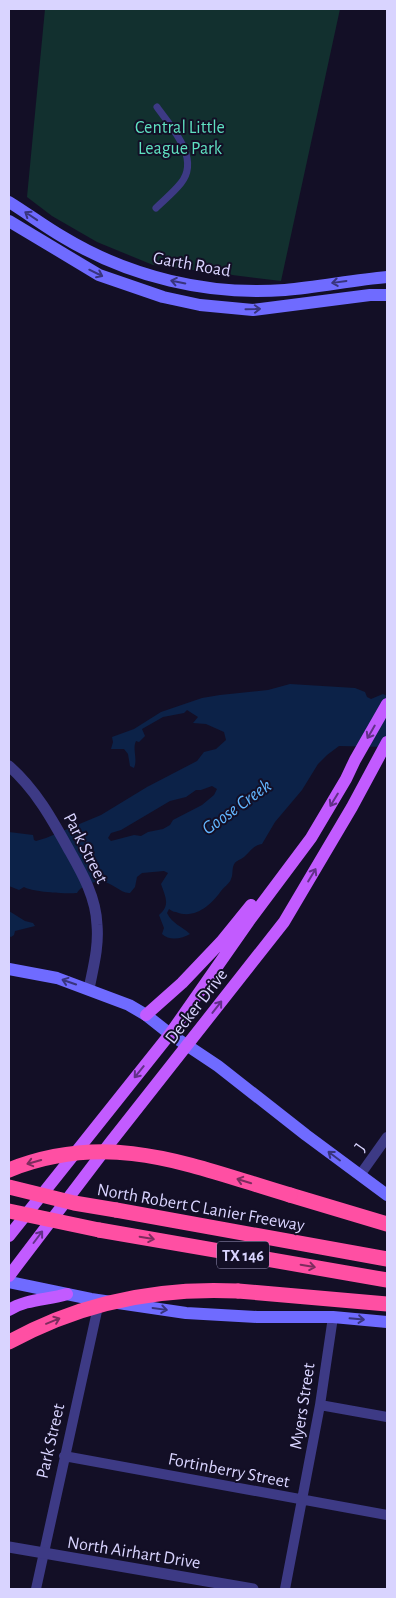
<svg xmlns="http://www.w3.org/2000/svg" width="396" height="1598" font-family="'Alegreya Sans',sans-serif">
  <rect width="100%" height="100%" fill="#130f26"/>
  <path fill="#12302f" d="M 45,9 L 340,9 L 281,281 L 153,265 L 97,242 L 52,216 L 27,197 Z"/>
  <path fill="#0c2248" fill-rule="evenodd" d="M 290,684 L 355,688 L 365,692 L 367,697 L 371,699 L 383,694 L 387,696 L 387,747 L 339,746 L 327,755 L 318,764 L 302,790 L 275,822 L 262,844 C 252,846 251,851 244,857 C 239,861 235,860 233,867 C 232,871 233,875 231,879 C 230,883 224,887 221,891 C 212,904 195,920 176,912 C 173,912 171,910 169,909 L 167,913 C 172,924 182,926 190,934 C 182,939 169,941 162,934 L 164,928 L 159,915 C 171,905 165,896 161,884 L 168,873 L 164,871 L 142,873 L 137,877 L 135,887 L 130,893 C 118,894 109,875 90,884 C 84,886 80,888 77,893 C 66,894 32,892 24,887 L 19,890 L 9,886 L 9,832 L 33,835 L 34,840 L 36,841 L 46,838 L 101,815 L 147,787 L 197,761 L 204,752 L 216,749 L 226,740 L 224,732 L 206,724 L 193,723 L 198,717 L 187,710 L 184,713 L 163,717 L 142,729 L 145,736 L 139,742 L 136,741 C 132,749 138,759 134,768 L 130,766 L 128,754 L 124,749 L 111,749 L 113,742 L 112,737 L 134,729 L 161,712 L 202,698 L 220,695 L 268,690 ZM 212,786 L 217,789 L 214,795 L 202,805 L 173,820 L 170,825 L 163,829 L 148,832 L 141,836 L 134,835 L 111,841 L 108,838 L 111,833 L 121,830 L 170,801 L 186,797 L 196,790 L 201,790 Z
    M 9,911 L 25,921 L 33,923 L 35,926 L 15,931 L 14,935 L 11,937 L 9,936 Z"/>
  <g fill="none" stroke-linecap="round" stroke-linejoin="round">
    <path stroke="#3d3a85" stroke-width="7" d="M 156,208 C 164,200 174,192 181,183 C 201,158 171,127 157,107"/>
    <path stroke="#3d3a85" stroke-width="10" d="M 360,1175 L 387,1137
      M 320,1405 L 387,1417
      M 64,1456 L 387,1515
      M 36,1589 L 99,1302
      M 285,1589 L 320,1405 L 333,1317"/>
    <path stroke="#3d3a85" stroke-width="11" d="M 9,766 C 36,790 52,819 69,850 C 82,873 96,897 97,925 C 99,947 93,968 89,989
      M 9,1547 L 253,1589"/>
    <path stroke="#6f6bff" stroke-width="12" d="M 9,202 C 27,213 44,226 63,237 C 129,277 209,296 285,290 C 319,287 353,280 387,277
      M 9,221 L 99,275 L 163,297 L 200,305 L 253,310 L 370,295 L 387,295
      M 9,969 L 57,978 L 129,1005 L 146,1015 L 170,1034 L 218,1066 L 306,1135 L 387,1195
      M 9,1282 L 91,1299 L 186,1313 L 257,1317 L 333,1317 L 387,1322"/>
    <path stroke="#c25bff" stroke-width="12" d="M 146,1015 L 182,983 L 221,942 L 251,905
      M 9,1236 L 170,1034 L 249,921 L 311,838 L 346,779 L 355,760 L 387,704
      M 9,1276 L 110,1143 L 284,922 L 352,807 L 387,742
      M 9,1310 C 26,1299 48,1300 67,1294"/>
    <path stroke="#ff4fa3" stroke-width="15" d="M 290,1195 L 387,1224
      M 116,1210 L 387,1259
      M 99,1230 L 387,1280
      M 238,1291 L 387,1304"/>
    <path stroke="#ff4fa3" stroke-width="15" d="M 9,1170 C 111,1129 192,1166 290,1195
      M 9,1187 L 74,1203 L 116,1210
      M 9,1211 L 99,1230
      M 9,1342 C 80,1303 158,1287 238,1291"/>
  </g>
  <defs><path id="oneway-shaft" d="M-6 0H5M1.5-3L5.5 0L1.5 3" fill="none" stroke-width="1.6" stroke-linecap="round" stroke-linejoin="round" transform="scale(1.25)"/></defs>
  <g stroke="#38347d">
    <use href="#oneway-shaft" transform="translate(31 216) rotate(-146)"/>
    <use href="#oneway-shaft" transform="translate(96 273) rotate(26)"/>
    <use href="#oneway-shaft" transform="translate(178 282) rotate(-169)"/>
    <use href="#oneway-shaft" transform="translate(339 282) rotate(172)"/>
    <use href="#oneway-shaft" transform="translate(253 309) rotate(-1)"/>
    <use href="#oneway-shaft" transform="translate(69 982) rotate(-161)"/>
    <use href="#oneway-shaft" transform="translate(334 1156) rotate(-143)"/>
    <use href="#oneway-shaft" transform="translate(160 1309) rotate(8)"/>
    <use href="#oneway-shaft" transform="translate(357 1319) rotate(5)"/>
  </g>
  <g stroke="#623188">
    <use href="#oneway-shaft" transform="translate(371 732) rotate(120)"/>
    <use href="#oneway-shaft" transform="translate(334 800) rotate(121)"/>
    <use href="#oneway-shaft" transform="translate(312 875) rotate(-59)"/>
    <use href="#oneway-shaft" transform="translate(217 1007) rotate(-52)"/>
    <use href="#oneway-shaft" transform="translate(139 1072) rotate(129)"/>
    <use href="#oneway-shaft" transform="translate(38 1237) rotate(-53)"/>
  </g>
  <g stroke="#7d2c5e">
    <use href="#oneway-shaft" transform="translate(34 1162) rotate(164)"/>
    <use href="#oneway-shaft" transform="translate(244 1181) rotate(-163)"/>
    <use href="#oneway-shaft" transform="translate(147 1238) rotate(10)"/>
    <use href="#oneway-shaft" transform="translate(308 1266) rotate(10)"/>
    <use href="#oneway-shaft" transform="translate(53 1321) rotate(-22)"/>
  </g>
  <g text-anchor="middle" stroke-width="4" stroke-linejoin="round" paint-order="stroke">
    <rect fill="#130f26" stroke="#9e99be" stroke-width="1" x="217" y="1241.5" width="52" height="27" rx="4"/>
    <g font-size="16" font-weight="bold" fill="#d9d4ff">
      <text x="243" y="1261">TX 146</text>
    </g>
    <g font-size="18" fill="#5fe0c0" stroke="#130f26">
      <text x="180" y="133">Central Little<tspan x="180" dy="21">League Park</tspan></text>
    </g>
    <g font-size="18" fill="#d9d4ff" stroke="#130f26">
      <text transform="translate(192 264) rotate(10)" y="6">Garth Road</text>
      <text transform="translate(86 848) rotate(63)" y="6">Park Street</text>
      <text transform="translate(196 1006) rotate(-52)" y="6">Decker Drive</text>
      <text transform="translate(360 1147) rotate(-55)" y="6">J</text>
      <text transform="translate(201 1207) rotate(10)" y="6">North Robert C Lanier Freeway</text>
      <text transform="translate(302 1406) rotate(-81)" y="6">Myers Street</text>
      <text transform="translate(50 1441) rotate(-77)" y="6">Park Street</text>
      <text transform="translate(229 1470) rotate(11)" y="6">Fortinberry Street</text>
      <text transform="translate(134 1552) rotate(9)" y="6">North Airhart Drive</text>
    </g>
    <g font-size="19" font-style="italic" fill="#62b6ff" stroke="#130f26">
      <text transform="translate(236 806) rotate(-36)" y="7">Goose Creek</text>
    </g>
  </g>
  <rect width="396" height="1598" fill="none" stroke="#d9d4ff" stroke-width="20"/>
</svg>
